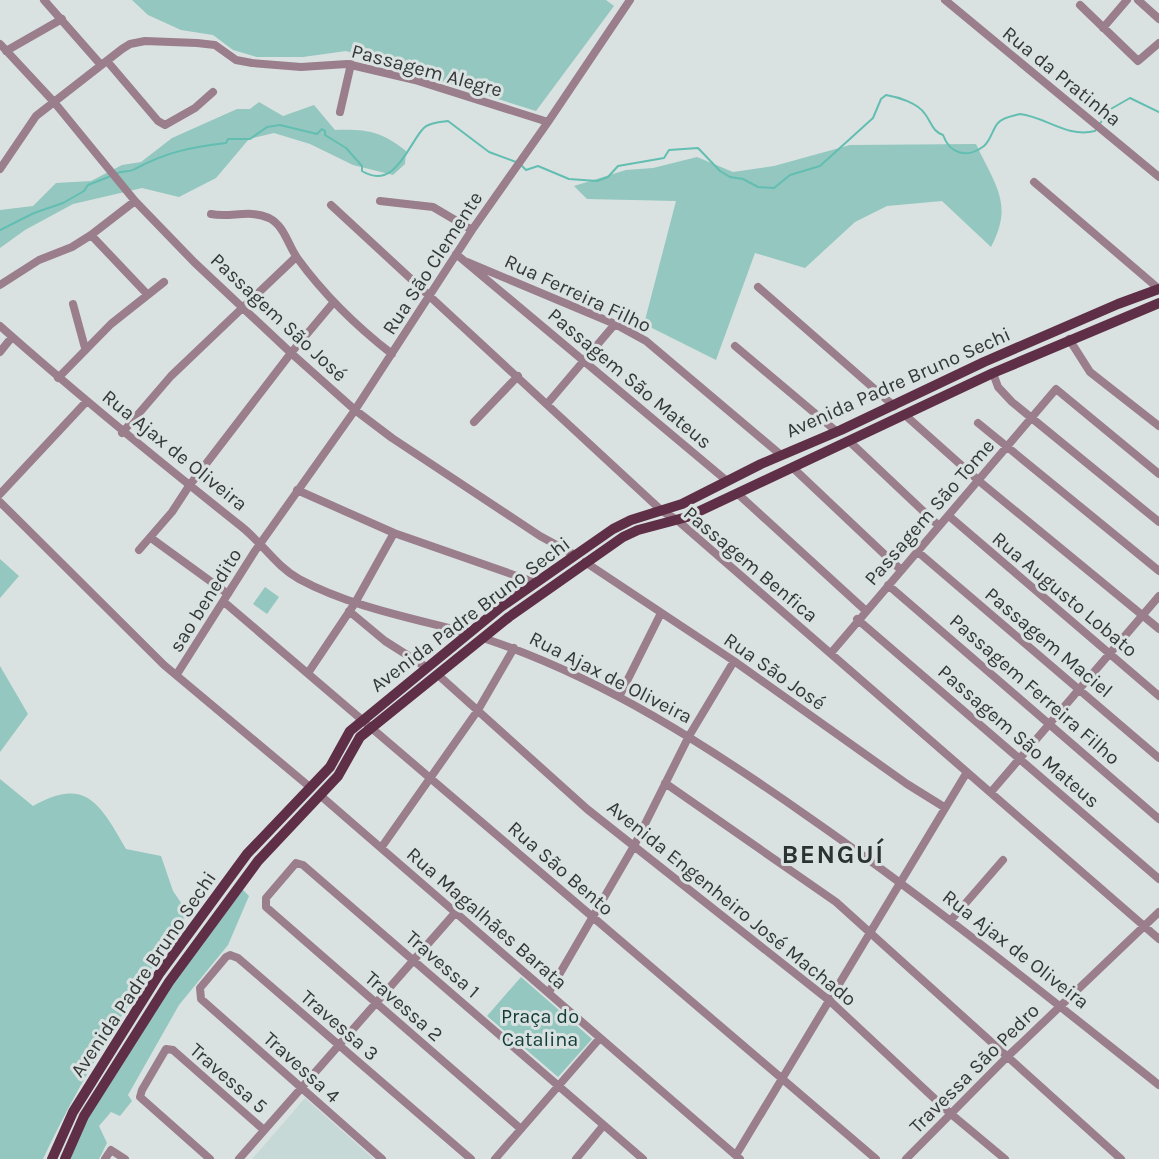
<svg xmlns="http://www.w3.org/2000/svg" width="1159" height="1159" font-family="Karla,sans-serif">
  <rect width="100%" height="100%" fill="#d9e2e1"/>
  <path fill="#c7d9d6" d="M 305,1098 L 374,1159 L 252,1159 Z"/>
  <path fill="#93c7bf" d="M 132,0 L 606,0 L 614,6 L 536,111 L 346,51 L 303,57 L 257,57 L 233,50 L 213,35 L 181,30 L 148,15 Z
    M 259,102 L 283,116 L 314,105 L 335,130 C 366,129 381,131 406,151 L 405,164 L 393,175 L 353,165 L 310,144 L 274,133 L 249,139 L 216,178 L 179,197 L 142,188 L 73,204 L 25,230 L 0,248 L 0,210 L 33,206 L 56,183 L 91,181 L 122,165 L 141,162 L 172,138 L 237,109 L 250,109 Z
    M 976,144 C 995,185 1014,204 991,247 L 942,201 L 887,206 L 855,222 L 805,268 L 755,253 L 716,360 L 644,324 L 676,201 L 587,199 L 574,186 L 626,170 L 653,168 L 697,157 L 733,172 L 774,166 L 850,145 Z
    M 0,559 L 19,576 L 0,598 Z
    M 265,587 L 279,597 L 267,614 L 253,604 Z
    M 0,666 L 28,714 L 0,752 Z
    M 0,779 L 33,806 C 87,775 101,806 126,849 L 161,856 L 173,891 L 188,913 C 136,992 83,1073 43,1159 L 0,1159 Z
    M 238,885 L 249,896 L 228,945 L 179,1005 L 128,1095 L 132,1101 L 120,1116 L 111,1112 L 99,1126 L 107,1143 L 99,1159 L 71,1159 C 68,1117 207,930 238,885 Z
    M 521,977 L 592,1039 L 558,1077 L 487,1016 Z"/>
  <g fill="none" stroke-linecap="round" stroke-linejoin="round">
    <path stroke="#63beb2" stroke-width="2" d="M 521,165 L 526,170 L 538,166 L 569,179 L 597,181 L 608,177 L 618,166 L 664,158 L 669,150 L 698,148 L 720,171 L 730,177 L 743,179 L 758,187 L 774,188 L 790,175 L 820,166 L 873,118 L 881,99 L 886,95 C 898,97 918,103 925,114 C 932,123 932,131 943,135 C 950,154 967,159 984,146 C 991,140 993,128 998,123 C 1003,117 1013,116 1020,114 C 1046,117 1067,138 1095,131 L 1109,110 L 1130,98 L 1159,112
      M 117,173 C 122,171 130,172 135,169 C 166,152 192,147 226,143 L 228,139 L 250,139 L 267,127 L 280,125 L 317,134 L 322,129 L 325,131 L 325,135 L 346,148 L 362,166 L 362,171 C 394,191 408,146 422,130 C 427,123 440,122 448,121 L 489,152 L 516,162
      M 0,230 L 34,213 L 63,203 L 84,191 L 88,185 L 111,176"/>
    <path stroke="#9b7e8b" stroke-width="8" d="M 44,0 L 101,65
      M 945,0 L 1159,177
      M 1138,0 L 1159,19
      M 1080,5 L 1138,61 L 1159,43
      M 1103,28 L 1127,0
      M 0,44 L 54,102 L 135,201 L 194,262 L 291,353 L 355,410 L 392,438 L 540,536 L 575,555
      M 6,51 L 62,19
      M 107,61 L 158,121 L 165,125 L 195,108 L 213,92
      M 340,112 L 351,64
      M 0,169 L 36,116 L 122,49 L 130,44 L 145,41 L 197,43 L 215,45 L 236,60 L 252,63 L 301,67 L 347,64 L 415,80 L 548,122
      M 1034,182 L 1159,289
      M 380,201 L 433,207 L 472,230
      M 331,205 L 662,511 L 677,520 L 1159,939
      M 211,214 C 231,218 249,209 269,218 C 285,226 288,246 298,259 C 325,296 356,326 392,354
      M 91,235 L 147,294
      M 456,254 L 727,481
      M 467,262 L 615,324 L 646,341 L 781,455
      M 0,285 L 39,260 L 72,247 L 91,235 L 135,201
      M 758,287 L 894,406
      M 73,304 L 85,348
      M 0,326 C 79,396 160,462 242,527 C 263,544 276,566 299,579 C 351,607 412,618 468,633
      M 1069,339 L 1090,372 L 1159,426
      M 735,346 L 836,431
      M 0,352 L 12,337
      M 993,373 L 998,387 L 1012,402 L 1159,522
      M 58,378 L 111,324 L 164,282
      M 547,404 L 615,324
      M 905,415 L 979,481 L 1159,629
      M 474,422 L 518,376
      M 978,423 L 1159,571
      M 122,433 L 171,376 L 296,257
      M 850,442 L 939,526
      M 792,467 L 901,570
      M 297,490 L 394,533 L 534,582
      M 0,494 L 86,402
      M 738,494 L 865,610
      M 0,502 L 164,665 L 311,788
      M 949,516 L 1159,696
      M 151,538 L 228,594
      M 139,550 L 172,512 L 189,486 L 291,353 L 333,303
      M 918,552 L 1159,758
      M 585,562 L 734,661 L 907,784 L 944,807
      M 888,585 L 1159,819
      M 224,602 L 876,1159
      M 349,611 L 385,641 L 426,667
      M 857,619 L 1159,879
      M 483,638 C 603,678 708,746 810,818 C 931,902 1044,994 1159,1085
      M 831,653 L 1056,389 L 1159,474
      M 308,673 L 355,603 L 394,533
      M 177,674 L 255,551 L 355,410 L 472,230 L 548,122 L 630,0
      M 437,674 L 587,809 L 830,1001 L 951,1114 L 1005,1159
      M 619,697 L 661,613
      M 665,783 L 836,902 L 1121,1159
      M 991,792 L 1159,596
      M 321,796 L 740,1159
      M 381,848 L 478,710 L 514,648
      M 951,920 L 1003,860
      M 549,992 L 634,846 L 689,736 L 734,661
      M 521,1129 L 266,907 L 266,898 L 296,863 L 303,865 L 643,1159
      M 736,1155 L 967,772
      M 105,1159 L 111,1150 L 125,1159
      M 210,1159 L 140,1097 L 142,1090 L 166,1049 L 173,1050 L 264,1130
      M 239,1159 L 455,913
      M 382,1159 L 201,999 L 200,988 L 226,957 L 230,955 L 238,958 L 471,1159
      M 495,1159 L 600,1038
      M 576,1159 L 603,1126
      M 906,1159 L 1007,1057 L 1159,912"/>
    <path stroke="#5f2f47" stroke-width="10" d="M 52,1159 L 73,1112 L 159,974 L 247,854 L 330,767 L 350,731 L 501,607 L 613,529 L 631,520 L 682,504 L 761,464 L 841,430 L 984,362 L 1118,304 L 1159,289
      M 65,1159 L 84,1116 L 169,982 L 258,861 L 338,776 L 360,737 L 509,617 L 623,537 L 638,530 L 687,517 L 993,373 L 1159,303"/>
  </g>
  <g text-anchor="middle" stroke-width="6" stroke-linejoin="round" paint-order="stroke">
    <g font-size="20" fill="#353838" stroke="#d9e2e1">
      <text transform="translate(427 70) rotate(15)" y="7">Passagem Alegre</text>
      <text transform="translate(1062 76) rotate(39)" y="7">Rua da Pratinha</text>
      <text transform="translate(432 263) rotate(-57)" y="7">Rua São Clemente</text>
      <text transform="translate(578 293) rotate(25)" y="7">Rua Ferreira Filho</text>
      <text transform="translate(279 317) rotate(43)" y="7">Passagem São José</text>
      <text transform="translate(630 378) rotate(40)" y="7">Passagem São Mateus</text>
      <text transform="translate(898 382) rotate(-24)" y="7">Avenida Padre Bruno Sechi</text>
      <text transform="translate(175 450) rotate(39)" y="7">Rua Ajax de Oliveira</text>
      <text transform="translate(929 512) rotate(-49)" y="7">Passagem São Tome</text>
      <text transform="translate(751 564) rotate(40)" y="7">Passagem Benfica</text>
      <text transform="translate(1065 594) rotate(40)" y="7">Rua Augusto Lobato</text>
      <text transform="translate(205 600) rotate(-58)" y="7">sao benedito</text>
      <text transform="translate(470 614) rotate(-37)" y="7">Avenida Padre Bruno Sechi</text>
      <text transform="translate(1049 642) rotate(40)" y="7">Passagem Maciel</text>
      <text transform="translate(775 671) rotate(35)" y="7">Rua São José</text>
      <text transform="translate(611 677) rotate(27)" y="7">Rua Ajax de Oliveira</text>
      <text transform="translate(1035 689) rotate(41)" y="7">Passagem Ferreira Filho</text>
      <text transform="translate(1019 736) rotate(41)" y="7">Passagem São Mateus</text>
      <text transform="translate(561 868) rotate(41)" y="7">Rua São Bento</text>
      <text transform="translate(732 903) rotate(39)" y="7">Avenida Engenheiro José Machado</text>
      <text transform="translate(487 918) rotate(41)" y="7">Rua Magalhães Barata</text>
      <text transform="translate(1016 949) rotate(38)" y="7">Rua Ajax de Oliveira</text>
      <text transform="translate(443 964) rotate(41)" y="7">Travessa 1</text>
      <text transform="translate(143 974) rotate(-56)" y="7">Avenida Padre Bruno Sechi</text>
      <text transform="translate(404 1006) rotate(41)" y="7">Travessa 2</text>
      <text transform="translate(340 1025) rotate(41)" y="7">Travessa 3</text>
      <text transform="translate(302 1067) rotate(42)" y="7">Travessa 4</text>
      <text transform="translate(974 1068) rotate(-45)" y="7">Travessa São Pedro</text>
      <text transform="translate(229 1078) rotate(41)" y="7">Travessa 5</text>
    </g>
    <g font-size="20" fill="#113c37" stroke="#d9e2e1">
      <text x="540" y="1023">Praça do<tspan x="540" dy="23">Catalina</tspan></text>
    </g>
    <g font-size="26" font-weight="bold" letter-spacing="1.5" fill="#2b3230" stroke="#d9e2e1">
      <text x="833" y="863">BENGUÍ</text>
    </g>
  </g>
</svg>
